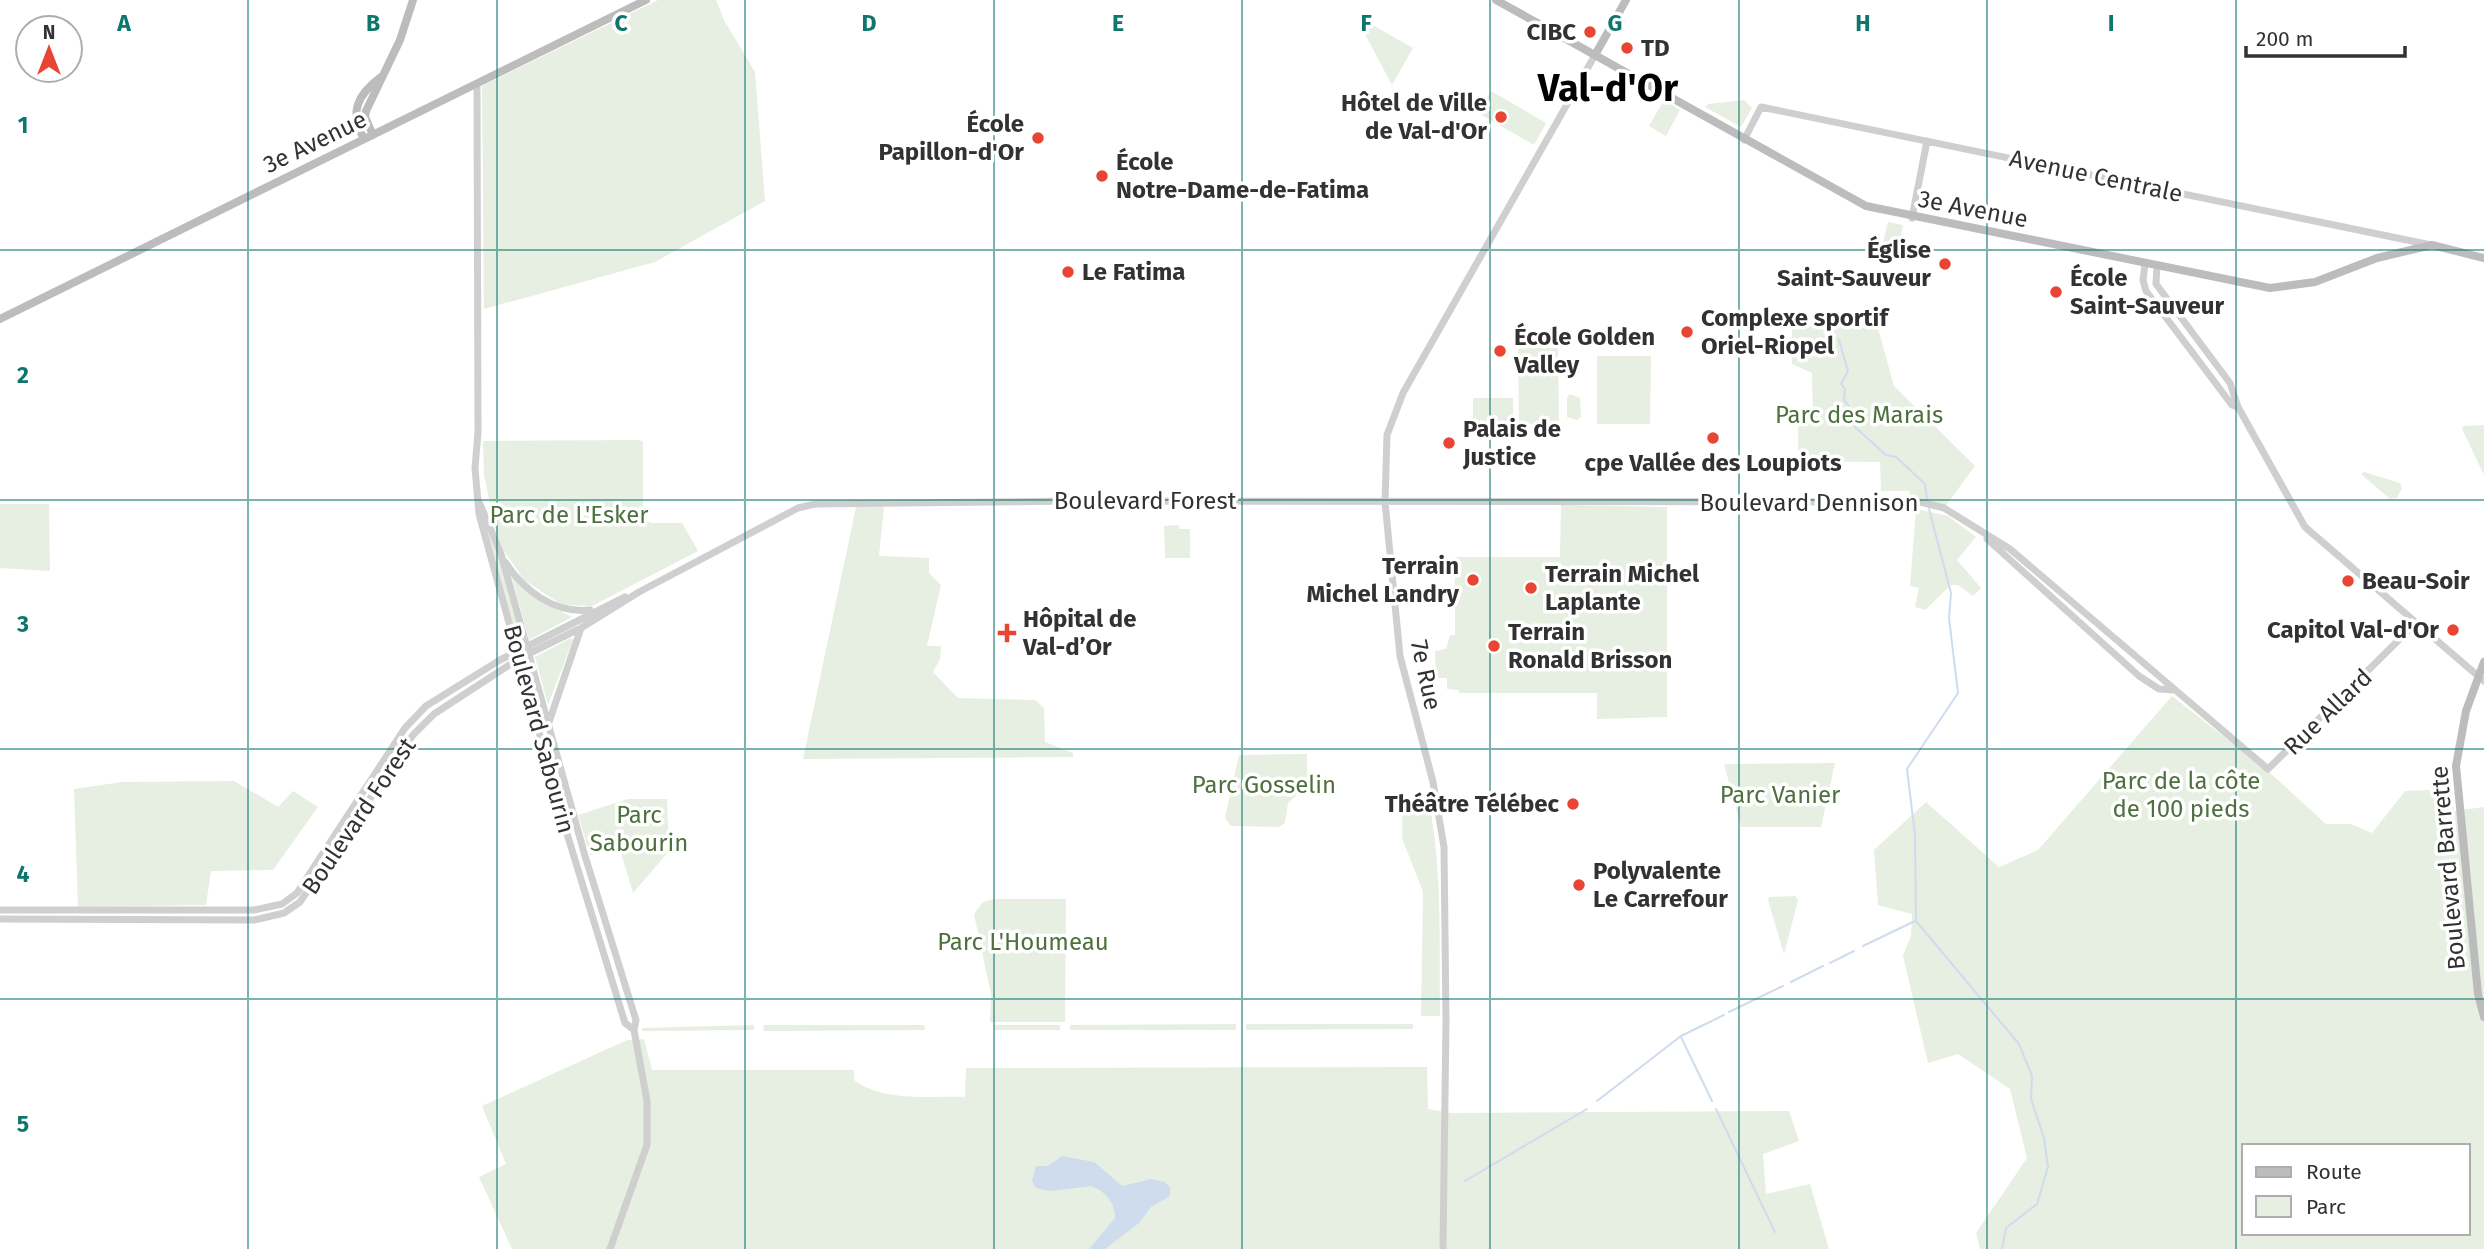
<svg xmlns="http://www.w3.org/2000/svg" width="2484" height="1249" font-family="'Fira Sans',sans-serif">
  <rect width="100%" height="100%" fill="#fff"/>
  <path fill="#e6efe1" fill-rule="evenodd" d="M 658,0 L 716,0 L 724,20 L 755,72 L 765,201 L 655,262 L 484,309 L 482,86 Z
    M 1362,19 L 1413,48 L 1392,85 L 1359,23 Z
    M 1491,91 L 1546,123 L 1534,145 L 1478,113 Z
    M 1664,100 L 1680,110 L 1666,136 L 1649,126 Z
    M 1744,100 L 1752,108 L 1741,127 L 1705,107 L 1708,104 Z
    M 1888,222 L 1903,225 L 1898,249 L 1882,246 Z
    M 1876,321 L 1894,386 L 1975,466 L 1944,508 L 1911,502 L 1909,491 L 1881,491 L 1880,462 L 1798,461 L 1798,423 L 1813,422 L 1812,373 L 1792,364 L 1792,327 Z
    M 1518,348 L 1558,348 L 1559,424 L 1519,424 Z
    M 1597,356 L 1651,356 L 1650,424 L 1597,424 Z
    M 1570,394 L 1580,398 L 1581,417 L 1577,420 L 1567,417 L 1567,398 Z
    M 1473,398 L 1513,398 L 1513,424 L 1473,424 Z
    M 2484,425 L 2484,475 L 2462,429 L 2464,426 Z
    M 639,440 L 643,442 L 643,517 L 650,523 L 682,523 L 698,551 L 592,606 L 562,605 L 524,580 L 498,542 L 484,475 L 483,441 Z
    M 2364,472 L 2400,483 L 2402,488 L 2397,498 L 2390,499 L 2361,474 Z
    M 0,504 L 49,504 L 50,571 L 0,568 Z
    M 1561,505 L 1667,507 L 1667,717 L 1597,719 L 1597,693 L 1459,693 L 1459,690 L 1447,689 L 1447,678 L 1436,678 L 1435,651 L 1446,649 L 1450,635 L 1455,635 L 1455,557 L 1560,557 Z
    M 856,507 L 884,507 L 879,556 L 929,558 L 929,573 L 941,585 L 927,646 L 941,646 L 940,659 L 933,672 L 958,698 L 1035,700 L 1044,708 L 1045,742 L 1073,753 L 1073,757 L 803,759 Z
    M 1916,509 L 1948,516 L 1976,537 L 1957,560 L 1981,588 L 1973,596 L 1958,585 L 1951,585 L 1925,610 L 1915,607 L 1919,588 L 1910,586 Z
    M 481,512 L 490,528 L 523,644 L 513,628 Z
    M 1179,525 L 1179,529 L 1190,529 L 1190,558 L 1165,558 L 1164,526 Z
    M 510,571 L 548,605 L 572,617 L 529,640 Z
    M 571,638 L 573,640 L 548,705 L 535,657 Z
    M 2172,696 L 2269,772 L 2326,824 L 2351,824 L 2372,833 L 2405,791 L 2450,789 L 2454,811 L 2484,807 L 2484,1249 L 1980,1249 L 1976,1233 L 2027,1158 L 2010,1089 L 1958,1054 L 1928,1063 L 1903,956 L 1911,936 L 1912,914 L 1878,905 L 1874,850 L 1926,802 L 1999,867 L 2038,850 ZM 2244,1146 L 2468,1146 L 2468,1233 L 2244,1233 Z
    M 1307,754 L 1307,786 L 1288,803 L 1285,823 L 1279,827 L 1231,826 L 1225,818 L 1239,755 Z
    M 1835,763 L 1821,827 L 1741,827 L 1724,764 Z
    M 234,781 L 278,807 L 293,791 L 318,807 L 273,870 L 211,871 L 206,905 L 78,907 L 74,789 L 122,782 Z
    M 1424,794 L 1428,797 C 1443,870 1439,942 1440,1016 L 1421,1016 L 1423,892 L 1402,838 L 1403,797 Z
    M 628,799 L 667,799 L 669,851 L 633,893 L 620,850 L 590,855 L 578,815 Z
    M 1795,896 L 1798,900 L 1784,954 L 1768,900 L 1769,897 Z
    M 994,899 L 1066,899 L 1065,1022 L 990,1022 L 991,994 L 974,914 L 983,902 Z
    M 1236,1024 L 1236,1030 L 1070,1030 L 1070,1025 Z
    M 1246,1024 L 1413,1024 L 1413,1029 L 1246,1030 Z
    M 754,1025 L 754,1030 L 642,1031 L 642,1028 Z
    M 763,1025 L 924,1025 L 925,1028 L 924,1030 L 764,1031 Z
    M 994,1025 L 1060,1025 L 1060,1030 L 994,1030 Z
    M 644,1039 L 652,1070 L 854,1070 L 854,1080 C 882,1102 931,1096 965,1097 L 966,1068 L 1427,1067 L 1428,1109 L 1451,1113 L 1789,1111 L 1799,1141 L 1763,1154 L 1766,1194 L 1810,1184 L 1829,1249 L 512,1249 L 479,1177 L 506,1164 L 482,1106 L 627,1040 Z"/>
  <path fill="#cedcee" d="M 1062,1156 L 1094,1162 L 1122,1186 L 1151,1179 L 1165,1182 L 1170,1188 L 1170,1196 L 1151,1207 L 1139,1223 L 1105,1249 L 1089,1249 L 1115,1218 C 1116,1203 1104,1190 1091,1186 L 1051,1191 L 1036,1188 L 1032,1181 L 1036,1166 L 1048,1166 Z"/>
  <g fill="none" stroke-linecap="round" stroke-linejoin="round">
    <path stroke="#cedcee" stroke-width="2" d="M 1839,340 L 1848,371 L 1841,384 L 1845,389 L 1844,400 L 1851,409 L 1847,415 L 1856,428 L 1886,455 L 1896,457 L 1925,484 L 1927,499
      M 1929,509 L 1951,593 L 1949,618 L 1958,693 L 1907,769 L 1915,835 L 1916,921 L 2019,1044 L 2032,1076 L 2031,1099 L 2044,1138 L 2048,1167 L 2037,1204 L 2006,1228 L 2002,1249
      M 1863,946 L 1915,921
      M 1830,963 L 1854,951
      M 1791,982 L 1823,966
      M 1729,1012 L 1783,986
      M 1681,1037 L 1712,1101
      M 1597,1101 L 1681,1036 L 1724,1015
      M 1716,1109 L 1775,1232
      M 1465,1181 L 1587,1109"/>
    <path stroke="#cfcfcf" stroke-width="7" d="M 477,84 L 478,432 L 475,468 L 479,514 L 568,837 L 625,1023 L 634,1030
      M 1744,140 L 1761,107 L 2431,245
      M 1912,218 L 1927,141
      M 2145,264 L 2143,280 L 2146,291 L 2232,405 L 2238,407
      M 2157,266 L 2156,284 L 2230,383 L 2238,407 L 2305,527 L 2484,681
      M 480,504 L 501,554 L 585,856 L 636,1020 L 634,1030 L 647,1101 L 647,1145 L 610,1249
      M 1987,539 L 2139,676 L 2159,689 L 2174,690
      M 505,562 C 524,591 555,614 590,610
      M 549,722 L 581,628
      M 0,910 L 254,910 L 282,904 L 297,893 L 405,728 L 426,706 L 500,660 L 625,597
      M 0,919 L 254,920 L 284,913 L 300,902 L 413,735 L 434,714 L 520,658 L 581,628 L 639,592 L 798,508 L 815,504 L 1072,501 L 1920,502 L 1944,508 L 2010,549 L 2268,769 L 2416,623
      M 1443,1249 L 1446,1020 L 1444,847 L 1433,782 L 1400,656 L 1385,502 L 1387,435 L 1403,393 L 1595,55"/>
    <path stroke="#bcbcbc" stroke-width="8" d="M 1496,0 L 1866,206 L 2270,288 L 2315,282 L 2377,258 L 2432,245 L 2484,258
      M 1595,55 L 1626,0
      M 373,135 L 365,117 L 366,111 L 400,40 L 413,0
      M 364,139 C 349,112 357,95 381,77
      M 0,319 L 646,0
      M 2484,662 L 2466,711 L 2456,766 L 2478,994 L 2484,1017"/>
  </g>
  <path fill="none" stroke="#0f766e" stroke-width="2" stroke-opacity="0.55" d="M 248,0 L 248,1249M 497,0 L 497,1249M 745,0 L 745,1249M 994,0 L 994,1249M 1242,0 L 1242,1249M 1490,0 L 1490,1249M 1739,0 L 1739,1249M 1987,0 L 1987,1249M 2236,0 L 2236,1249M 0,250 L 2484,250M 0,500 L 2484,500M 0,749 L 2484,749M 0,999 L 2484,999"/>
  <g fill="#e94535" stroke="#fff" stroke-width="2.5">
    <circle cx="1590" cy="32" r="7"/>
    <circle cx="1627" cy="48" r="7"/>
    <circle cx="1501" cy="117" r="7"/>
    <circle cx="1038" cy="138" r="7"/>
    <circle cx="1102" cy="176" r="7"/>
    <circle cx="1945" cy="264" r="7"/>
    <circle cx="1068" cy="272" r="7"/>
    <circle cx="2056" cy="292" r="7"/>
    <circle cx="1687" cy="332" r="7"/>
    <circle cx="1500" cy="351" r="7"/>
    <circle cx="1713" cy="438" r="7"/>
    <circle cx="1449" cy="443" r="7"/>
    <circle cx="1473" cy="580" r="7"/>
    <circle cx="2348" cy="581" r="7"/>
    <circle cx="1531" cy="588" r="7"/>
    <circle cx="2453" cy="630" r="7"/>
    <path d="M1003.5 622.5h7v7h7v7h-7v7h-7v-7h-7v-7h7z"/>
    <circle cx="1494" cy="646" r="7"/>
    <circle cx="1573" cy="804" r="7"/>
    <circle cx="1579" cy="885" r="7"/>
  </g>
  <g text-anchor="middle" stroke-width="7" stroke-linejoin="round" paint-order="stroke">
    <g font-size="24" font-weight="bold" fill="#323232" stroke="#fff" text-anchor="start">
      <text x="1576" y="40" text-anchor="end">CIBC</text>
      <text x="1641" y="56">TD</text>
      <text x="1487" y="111" text-anchor="end">Hôtel de Ville<tspan x="1487" dy="28">de Val-d'Or</tspan></text>
      <text x="1024" y="132" text-anchor="end">École<tspan x="1024" dy="28">Papillon-d'Or</tspan></text>
      <text x="1116" y="170">École<tspan x="1116" dy="28">Notre-Dame-de-Fatima</tspan></text>
      <text x="1931" y="258" text-anchor="end">Église<tspan x="1931" dy="28">Saint-Sauveur</tspan></text>
      <text x="1082" y="280">Le Fatima</text>
      <text x="2070" y="286">École<tspan x="2070" dy="28">Saint-Sauveur</tspan></text>
      <text x="1701" y="326">Complexe sportif<tspan x="1701" dy="28">Oriel-Riopel</tspan></text>
      <text x="1514" y="345">École Golden<tspan x="1514" dy="28">Valley</tspan></text>
      <text x="1463" y="437">Palais de<tspan x="1463" dy="28">Justice</tspan></text>
      <text x="1713" y="471" text-anchor="middle">cpe Vallée des Loupiots</text>
      <text x="1459" y="574" text-anchor="end">Terrain<tspan x="1459" dy="28">Michel Landry</tspan></text>
      <text x="1545" y="582">Terrain Michel<tspan x="1545" dy="28">Laplante</tspan></text>
      <text x="2362" y="589">Beau-Soir</text>
      <text x="1023" y="627">Hôpital de<tspan x="1023" dy="28">Val-d’Or</tspan></text>
      <text x="2439" y="638" text-anchor="end">Capitol Val-d'Or</text>
      <text x="1508" y="640">Terrain<tspan x="1508" dy="28">Ronald Brisson</tspan></text>
      <text x="1559" y="812" text-anchor="end">Théâtre Télébec</text>
      <text x="1593" y="879">Polyvalente<tspan x="1593" dy="28">Le Carrefour</tspan></text>
    </g>
    <g font-size="24" fill="#323232" stroke="#fff">
      <text transform="translate(315 142) rotate(-26)" y="8">3e Avenue</text>
      <text transform="translate(2096 176) rotate(12)" y="8">Avenue Centrale</text>
      <text transform="translate(1973 209) rotate(11)" y="8">3e Avenue</text>
      <text x="1145" y="509">Boulevard Forest</text>
      <text x="1809" y="511">Boulevard Dennison</text>
      <text transform="translate(1426 675) rotate(78)" y="8">7e Rue</text>
      <text transform="translate(2328 712) rotate(-44)" y="8">Rue Allard</text>
      <text transform="translate(539 729) rotate(75)" y="8">Boulevard Sabourin</text>
      <text transform="translate(359 816) rotate(-56)" y="8">Boulevard Forest</text>
      <text transform="translate(2448 868) rotate(-95)" y="8">Boulevard Barrette</text>
    </g>
    <g font-size="24" fill="#4d703e" stroke="#fff">
      <text x="1859" y="423">Parc des Marais</text>
      <text x="569" y="523">Parc de L'Esker</text>
      <text x="2181" y="789">Parc de la côte<tspan x="2181" dy="28">de 100 pieds</tspan></text>
      <text x="1264" y="793">Parc Gosselin</text>
      <text x="1780" y="803">Parc Vanier</text>
      <text x="639" y="823">Parc<tspan x="639" dy="28">Sabourin</tspan></text>
      <text x="1023" y="950">Parc L'Houmeau</text>
    </g>
    <g font-size="38" font-weight="bold" fill="#000" stroke="#fff">
      <text x="1608" y="101">Val-d'Or</text>
    </g>
  </g>
  <g font-size="23" text-anchor="middle" font-weight="bold" fill="#0f766e" stroke="#fff" stroke-width="7" stroke-linejoin="round" paint-order="stroke">
    <text x="124" y="31">A</text>
    <text x="373" y="31">B</text>
    <text x="621" y="31">C</text>
    <text x="869" y="31">D</text>
    <text x="1118" y="31">E</text>
    <text x="1366" y="31">F</text>
    <text x="1615" y="31">G</text>
    <text x="1863" y="31">H</text>
    <text x="2111" y="31">I</text>
    <text x="23" y="133">1</text>
    <text x="23" y="383">2</text>
    <text x="23" y="632">3</text>
    <text x="23" y="882">4</text>
    <text x="23" y="1132">5</text>
  </g>
  <rect x="2242" y="1144" width="228" height="91" fill="#ffffff" stroke="#adadad" stroke-width="2"/>
  <rect x="2256" y="1167" width="35" height="10" fill="#bcbcbc" stroke="#adadad" stroke-width="2"/>
  <text x="2306" y="1179" font-size="21" fill="#323232">Route</text>
  <rect x="2256" y="1196" width="35" height="21" fill="#e6efe1" stroke="#adadad" stroke-width="2"/>
  <text x="2306" y="1214" font-size="21" fill="#323232">Parc</text>
  <g transform="translate(49 49)"><circle r="33" fill="#ffffff" stroke="#adadad" stroke-width="2"/>
  <path d="M0-5L12 26L0 18L-12 26Z" fill="#e94535"/>
  <text y="-10" font-size="19" font-weight="bold" text-anchor="middle" fill="#323232">N</text>
  </g>
  <path d="M2246 46v10h159v-10" fill="none" stroke="#323232" stroke-width="3.5"/>
  <text x="2256" y="46" font-size="21" fill="#323232" stroke="#ffffff" stroke-width="5" paint-order="stroke">200 m</text>
</svg>
